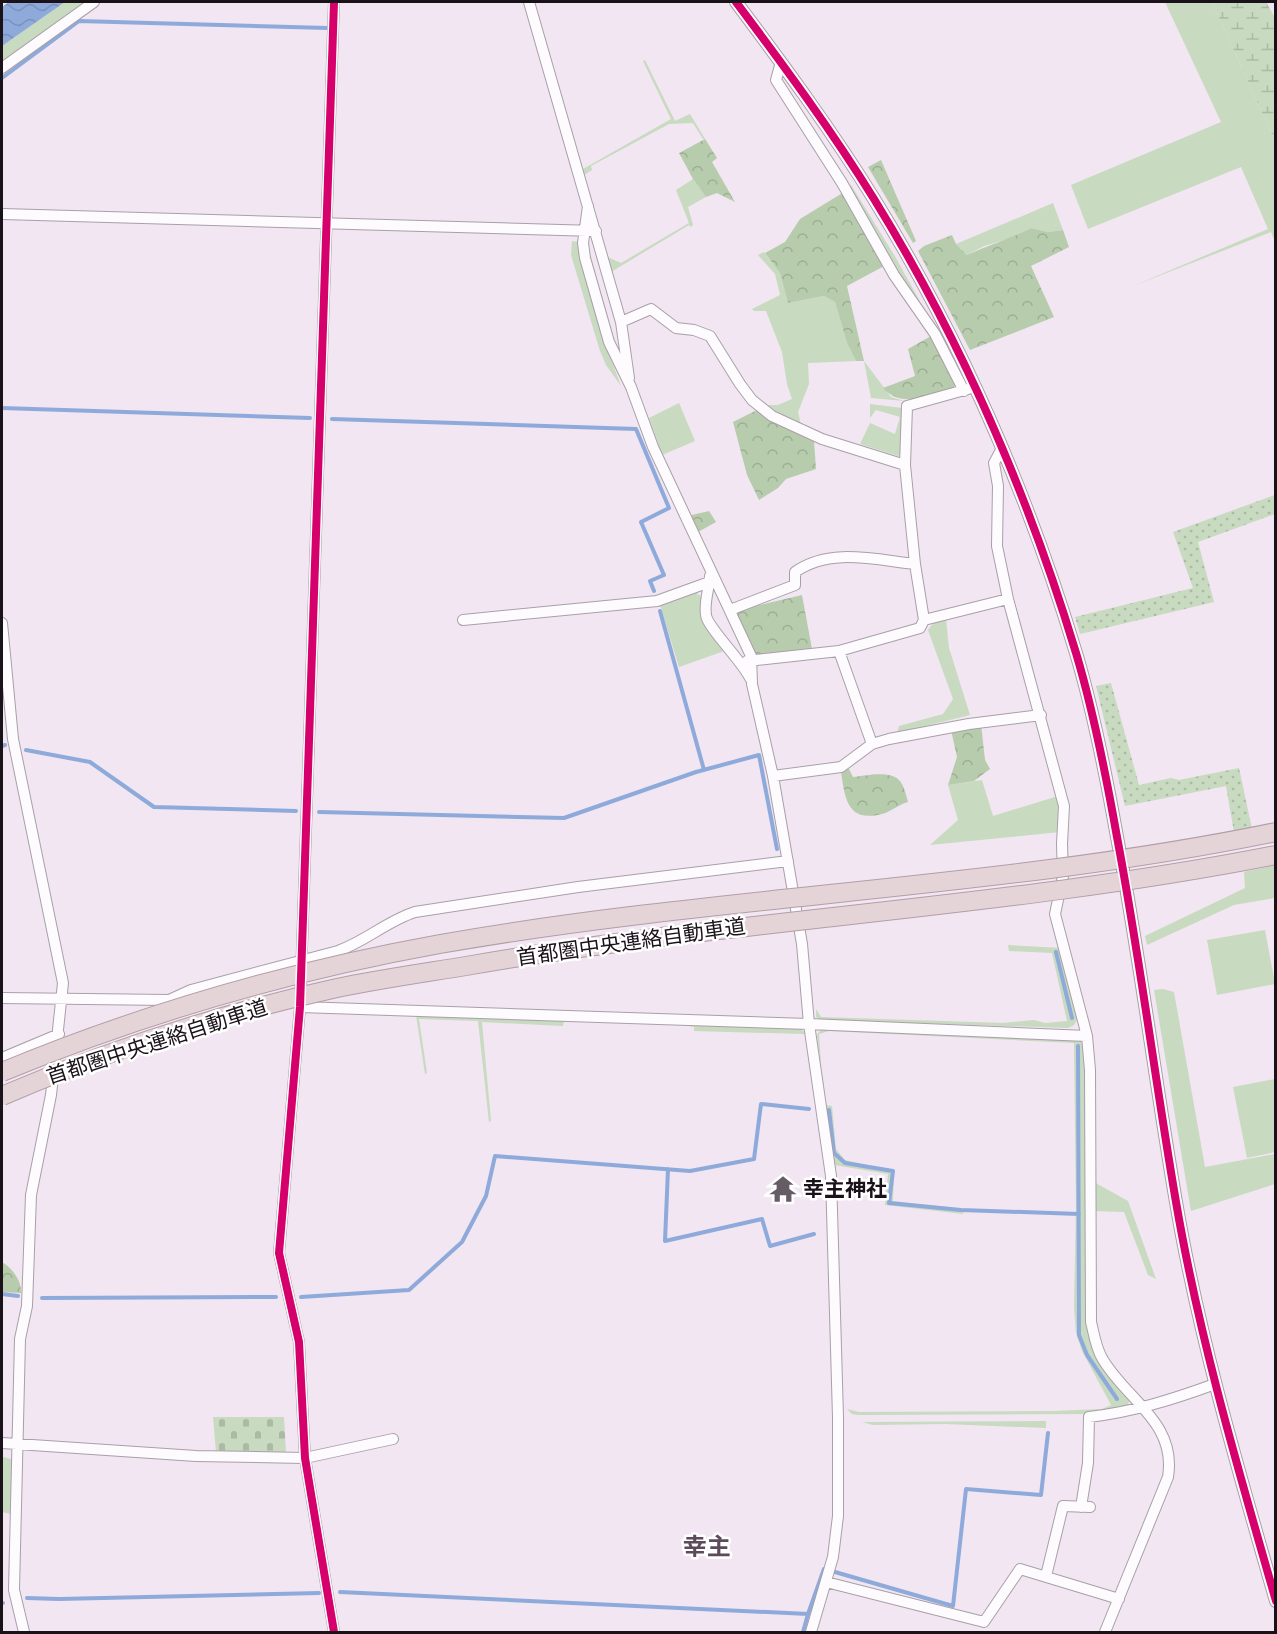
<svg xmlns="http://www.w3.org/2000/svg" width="1277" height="1634" font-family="Jost,'Noto Sans JP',sans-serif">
  <defs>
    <pattern id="forest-crowns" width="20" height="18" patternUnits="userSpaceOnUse" patternTransform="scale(1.5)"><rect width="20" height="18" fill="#b6ccac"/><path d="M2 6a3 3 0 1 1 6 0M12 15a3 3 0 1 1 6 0" fill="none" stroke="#9cae93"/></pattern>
    <pattern id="wetland-marsh" width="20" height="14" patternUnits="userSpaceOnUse" patternTransform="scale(1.5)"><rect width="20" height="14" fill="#c8dac0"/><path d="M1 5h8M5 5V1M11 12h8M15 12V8" fill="none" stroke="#abbaa4"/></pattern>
    <pattern id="cemetery-stones" width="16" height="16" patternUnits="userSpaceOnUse" patternTransform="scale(1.5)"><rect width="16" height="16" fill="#c8dac0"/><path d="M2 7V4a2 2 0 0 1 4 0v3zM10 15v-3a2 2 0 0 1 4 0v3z" fill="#abbaa4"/></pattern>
    <pattern id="garden-dots" width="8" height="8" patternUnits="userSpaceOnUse" patternTransform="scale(1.5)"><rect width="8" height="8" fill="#c8dac0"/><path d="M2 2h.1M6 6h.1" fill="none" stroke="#abbaa4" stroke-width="1.8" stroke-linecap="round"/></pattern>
    <pattern id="water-waves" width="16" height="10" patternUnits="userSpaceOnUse" patternTransform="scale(1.5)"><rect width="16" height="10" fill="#8eaadb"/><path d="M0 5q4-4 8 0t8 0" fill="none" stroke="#7a91bb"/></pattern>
  </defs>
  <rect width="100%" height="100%" fill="#f1e6f1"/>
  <path fill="#c8dac0" d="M 65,2 L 90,2 L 2,65 L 2,46 Z
    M 1165,2 L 1212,2 L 1275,141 L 1275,241 L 1271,232 L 1133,286 L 1268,229 L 1241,167 L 1088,229 L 1071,185 L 1221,122 Z
    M 645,60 L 675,121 L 690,114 L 705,139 L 703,139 L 693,123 L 669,124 L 591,166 L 592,170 L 584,175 L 583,169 L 671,119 L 643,61 Z
    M 693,179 L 706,197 L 688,207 L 693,225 L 691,227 L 689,225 L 611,272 L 607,257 L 621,263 L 689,223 L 676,190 Z
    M 851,185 L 896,258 L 924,309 L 921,310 L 847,187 Z
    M 1053,203 L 1063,230 L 1048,232 L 1031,228 L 1011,238 L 984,246 L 967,255 L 956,244 Z
    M 572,241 L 578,242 L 604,340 L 621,386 L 606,365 L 600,351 L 571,255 Z
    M 764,252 L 780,273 L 788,303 L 824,296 L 835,302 L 847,343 L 856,361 L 808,363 L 809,384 L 798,412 L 801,425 L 781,416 L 763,405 L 778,405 L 792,399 L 787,384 L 782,352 L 766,311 L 754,311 L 752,309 L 780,295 L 775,274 L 758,255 Z
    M 864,361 L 891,397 L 904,401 L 871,398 Z
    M 679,403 L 695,441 L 662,455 L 649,418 Z
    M 870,404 L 902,408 L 902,454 L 898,456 L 860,444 L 870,423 L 895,434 L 900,417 L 876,410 L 870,418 Z
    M 695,592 L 702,597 L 702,621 L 727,650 L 679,667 L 660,605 Z
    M 946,619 L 949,648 L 970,715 L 897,733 L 899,726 L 943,714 L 953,699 L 928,630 L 934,622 Z
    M 982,780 L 993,816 L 1058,796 L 1060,807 L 1060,832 L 930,845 L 958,820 L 948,785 Z
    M 1275,865 L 1275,898 L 1234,905 L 1147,945 L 1145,936 L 1245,888 L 1244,872 Z
    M 1265,930 L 1275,984 L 1217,995 L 1207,940 Z
    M 1008,945 L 1061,948 L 1079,1016 L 1074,1025 L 1068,1028 L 820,1020 L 816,1017 L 816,1009 L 821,1017 L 1003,1023 L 1034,1020 L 1045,1023 L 1067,1021 L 1052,953 L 1009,951 Z
    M 1163,989 L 1174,992 L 1205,1167 L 1275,1154 L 1275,1184 L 1191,1211 L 1154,990 Z
    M 416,1015 L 564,1020 L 563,1026 L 482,1022 L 491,1121 L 489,1122 L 478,1021 L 419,1019 L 427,1073 L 425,1074 Z
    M 679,1024 L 799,1027 L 806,1034 L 694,1031 L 694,1027 Z
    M 822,1028 L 1083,1041 L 1085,1046 L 1087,1322 L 1129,1400 L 1128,1407 L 1092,1414 L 858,1415 L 852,1414 L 847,1409 L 859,1412 L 1054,1411 L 1102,1409 L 1111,1405 L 1082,1351 L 1076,1333 L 1074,1307 L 1076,1208 L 1074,1043 L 829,1031 L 819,1034 L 824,1105 L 832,1106 L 836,1149 L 845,1160 L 894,1171 L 893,1201 L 964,1209 L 963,1214 L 885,1205 L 888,1174 L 834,1165 L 817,1035 Z
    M 1275,1079 L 1275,1152 L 1247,1158 L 1233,1087 Z
    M 1094,1182 L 1128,1201 L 1156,1279 L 1148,1275 L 1124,1212 L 1094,1211 Z
    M 1046,1421 L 1046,1428 L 945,1424 L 873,1425 L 862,1422 Z
    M 4,1457 L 14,1460 L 11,1514 L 2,1512 L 2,1458 Z"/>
  <path fill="url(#forest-crowns)" d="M 705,139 L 717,158 L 712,162 L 735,202 L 717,193 L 706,197 L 693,179 L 679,153 Z
    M 881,160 L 916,241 L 913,243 L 868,167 Z
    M 844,192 L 886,265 L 847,286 L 864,361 L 856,361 L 847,343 L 835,302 L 824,296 L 788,303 L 780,273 L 765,253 L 785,242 L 800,219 Z
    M 1031,228 L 1048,232 L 1063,230 L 1069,247 L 1031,266 L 1054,317 L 970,350 L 918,251 L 924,246 L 952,235 L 956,244 L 967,255 C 988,245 1010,239 1031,228 Z
    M 931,336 L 955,386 L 952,390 C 928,395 902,409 883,388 L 915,376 L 908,349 Z
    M 757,410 L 814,441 L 816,469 L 786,479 L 778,488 L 759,500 L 747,475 L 733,422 Z
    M 709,511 L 716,522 L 698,532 L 692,518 L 692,515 Z
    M 802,595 L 812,649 L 758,655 L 753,652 L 736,617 L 738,610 Z
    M 981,724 L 985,760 L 990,769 L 974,781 L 948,785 L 957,757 L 951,730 Z
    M 848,767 L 853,777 C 865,776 889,770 899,780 C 904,785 906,795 908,802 C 899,804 891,812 882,814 C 847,823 845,798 841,772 Z
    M 2,1262 C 12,1268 22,1281 21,1293 L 2,1292 Z"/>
  <path fill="url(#wetland-marsh)" d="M 1212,2 L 1266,2 L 1275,18 L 1275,141 Z"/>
  <path fill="url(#cemetery-stones)" d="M 213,1417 L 284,1417 L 286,1454 L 216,1452 Z"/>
  <path fill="url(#garden-dots)" d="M 1275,495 L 1275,514 L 1198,542 L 1214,602 L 1080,634 L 1075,617 L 1193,588 L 1173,532 Z
    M 1111,683 L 1139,785 L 1171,778 L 1179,780 L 1239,768 L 1252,829 L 1234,832 L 1226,786 L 1125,806 L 1096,686 Z"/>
  <path fill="url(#water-waves)" d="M 9,2 L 65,2 L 2,46 L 2,7 Z"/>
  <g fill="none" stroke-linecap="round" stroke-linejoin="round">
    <path stroke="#8eaadb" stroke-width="4" d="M 2,78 L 79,21 L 327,28
      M 2,408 L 310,418
      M 332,419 L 636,429 L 669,508 L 641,522 L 664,575 L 650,581 L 654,591
      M 660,611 L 704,770
      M 2,746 L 5,745
      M 26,750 L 90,762 L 154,807 L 296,811
      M 319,812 L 564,818 L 696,772 L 759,755 L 777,849
      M 1056,952 L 1072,1018
      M 1078,1046 L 1079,1335 L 1087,1355 L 1117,1399
      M 829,1110 L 834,1153 L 845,1163 L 893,1171 L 889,1203 L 961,1210 L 1079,1214
      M 668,1169 L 665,1241 L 762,1219 L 770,1246 L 814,1234
      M 2,1294 L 18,1296
      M 301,1297 L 409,1290 L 462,1242 L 486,1196 L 495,1156 L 690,1171 L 754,1159 L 761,1104 L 809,1109
      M 42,1298 L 276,1297
      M 835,1572 L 953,1606 L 966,1489 L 1041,1495 L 1048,1433
      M 340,1592 L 808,1614 L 824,1569
      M 27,1598 L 59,1599 L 319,1593
      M 2,1603 L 3,1603
      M 803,1632 L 808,1614"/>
    <defs>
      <path id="minor" d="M 529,2 L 621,322 L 629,378
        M 781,62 L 776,80 L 842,183 L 894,275 L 935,334 L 964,391
        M 2,68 L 94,2
        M 588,206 L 583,243 L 585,258 L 609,342 L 631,387 L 653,447 L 751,656 L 752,684 L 773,776 L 802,944 L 809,1024 L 831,1176 L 838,1417 L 838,1516 L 833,1557 L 811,1632
        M 2,214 L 596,231
        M 621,322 L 651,309 L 676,328 L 694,330 L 710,336 L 740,384 L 752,400 L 772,416 L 822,439 L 905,465
        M 1002,448 L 994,463 L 998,486 L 997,546 L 1008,599 L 1064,806 L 1062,844 L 1063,876 L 1055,914 L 1087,1036 L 1090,1070 L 1091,1322 C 1094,1334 1096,1348 1102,1358 C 1126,1400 1177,1422 1168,1477 L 1105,1632
        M 710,576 C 709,589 704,602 706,615 C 707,627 742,661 750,678
        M 730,610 L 795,585 L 795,572 C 830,547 876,560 915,564
        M 463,620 L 657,601 L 715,580
        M 924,620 L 915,564 L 905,465 L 907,406 L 968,389
        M 2,623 L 13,739 L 63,983 L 51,1095 L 31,1195 L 27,1306 L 20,1339 L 14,1590 L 24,1632
        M 747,661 L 839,651
        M 872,744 L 839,651 L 920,628 L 924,620 L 1008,599
        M 773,776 L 841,767 L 872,744 L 889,739 L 969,724 L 1041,715
        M 2,998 L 169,1000 L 191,990 L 338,951 C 366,941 387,921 415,912 L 578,887 L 788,861
        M 300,1007 L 809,1024 L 1087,1036
        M 2,1058 L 59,1034
        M 2,1443 L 196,1456 L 305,1458 L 393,1439
        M 1081,1507 L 1088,1463 L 1089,1417 C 1133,1412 1174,1399 1215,1384
        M 1046,1576 L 1063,1506 L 1090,1507
        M 826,1582 L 984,1622 L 1020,1569 L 1119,1599
        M 334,1632 L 305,1458 L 299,1342 L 279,1253 L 300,1007 L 334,2"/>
      <path id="tertiary" d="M 736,2 C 784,66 832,131 874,199 C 961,340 1028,494 1076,653 C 1094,713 1106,775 1117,837 C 1140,958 1155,1080 1176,1202 C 1199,1337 1238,1469 1276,1601"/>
    </defs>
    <use href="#minor" stroke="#a8a0a8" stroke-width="12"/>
    <use href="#tertiary" stroke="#a8a0a8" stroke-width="14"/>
    <use href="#minor" stroke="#fdfbfd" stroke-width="10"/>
    <use href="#tertiary" stroke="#fdfbfd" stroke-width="12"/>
    <defs>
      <path id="motorway-bridge" d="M 2,1072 C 142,1014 290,971 440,944 C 717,895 1000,889 1276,832
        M 2,1096 C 109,1050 223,1013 337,988 C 380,979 423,973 466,966 C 735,919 1008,908 1276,855"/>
    </defs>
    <use href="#motorway-bridge" stroke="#b29ea6" stroke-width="20" stroke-linecap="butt"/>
    <use href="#motorway-bridge" stroke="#e4d4d8" stroke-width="18"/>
    <defs>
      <path id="cycleway" d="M 736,2 C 784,66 832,131 874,199 C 961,340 1028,494 1076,653 C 1094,713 1106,775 1117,837 C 1140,958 1155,1080 1176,1202 C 1199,1337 1238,1469 1276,1601
        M 334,1632 L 305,1458 L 299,1342 L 279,1253 L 300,1007 L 334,2"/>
    </defs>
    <use href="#cycleway" stroke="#fff" stroke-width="11"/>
    <use href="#cycleway" stroke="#d6006c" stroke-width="8"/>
  </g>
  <defs>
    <symbol id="temple-bare" viewBox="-9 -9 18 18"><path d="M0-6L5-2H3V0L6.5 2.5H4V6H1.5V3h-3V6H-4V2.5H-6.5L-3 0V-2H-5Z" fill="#655c65" stroke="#fff" stroke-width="2.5" paint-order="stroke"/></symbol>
  </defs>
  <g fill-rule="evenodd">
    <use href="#temple-bare" x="764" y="1170" width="38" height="38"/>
  </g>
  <g text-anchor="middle" stroke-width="5" stroke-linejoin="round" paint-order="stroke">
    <g font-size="21" fill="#191219" stroke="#fff">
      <text transform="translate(631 942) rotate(-8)" y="7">首都圏中央連絡自動車道</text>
      <text transform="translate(157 1042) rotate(-18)" y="7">首都圏中央連絡自動車道</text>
    </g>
    <g font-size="21" font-weight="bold" fill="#191219" stroke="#fff" text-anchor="start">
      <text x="803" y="1196">幸主神社</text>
    </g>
    <g font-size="24" font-weight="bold" fill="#5d4b5c" stroke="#fff">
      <text x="707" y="1555">幸主</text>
    </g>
  </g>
  <rect width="1277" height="1634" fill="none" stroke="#191219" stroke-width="6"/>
</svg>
